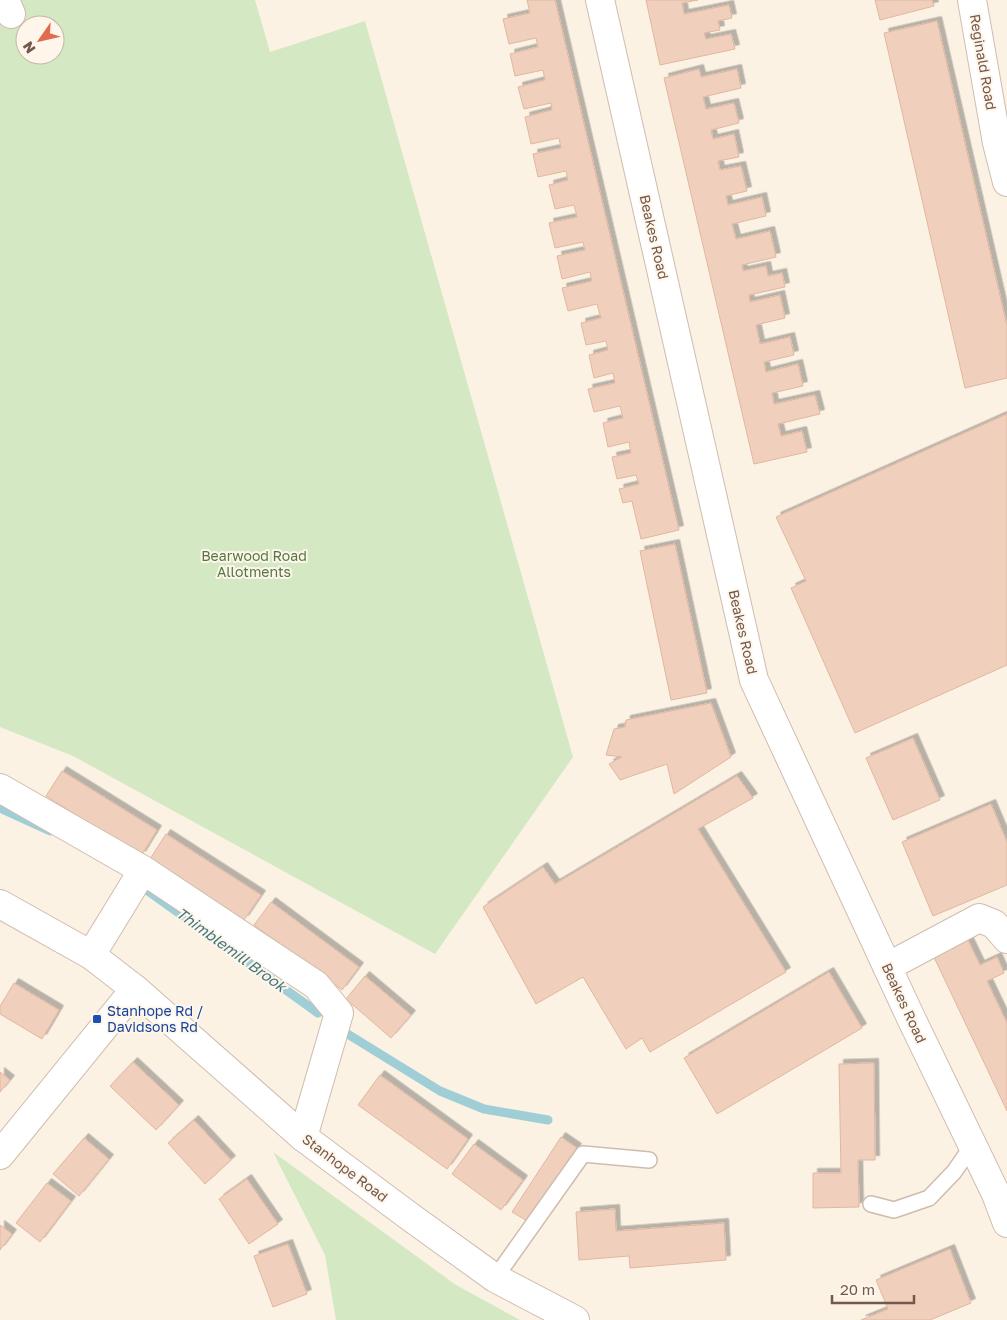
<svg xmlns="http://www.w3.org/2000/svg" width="1007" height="1320" font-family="'Golos Text',sans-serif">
  <defs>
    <filter id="shadow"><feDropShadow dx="4.5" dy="-4.5" stdDeviation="0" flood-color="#0004"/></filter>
  </defs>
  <rect width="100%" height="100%" fill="#fbf2e4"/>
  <path fill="#d3e8c3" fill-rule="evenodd" d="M 0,0 L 255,0 L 270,52 L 365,21 L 573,757 L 435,954 L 73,756 L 0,727 ZM 25,25 L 55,25 L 55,55 L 25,55 Z
    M 273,1152 L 456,1285 L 520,1320 L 336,1320 L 325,1255 Z"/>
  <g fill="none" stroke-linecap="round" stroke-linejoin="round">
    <path stroke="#a0ced6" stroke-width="9" d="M 0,808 L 50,831
      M 144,888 L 318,1013
      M 346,1033 L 440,1091 L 484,1109 L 548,1120"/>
  </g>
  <path fill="#f0d0bd" stroke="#e2b69e" filter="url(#shadow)" d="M 527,0 L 555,0 L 679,530 L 641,539 L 632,501 L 623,503 L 619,489 L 639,484 L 636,475 L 617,479 L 612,457 L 631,453 L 629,442 L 608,447 L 603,423 L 623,418 L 620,406 L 594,412 L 588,389 L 615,383 L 613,373 L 594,378 L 589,355 L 608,350 L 606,341 L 586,345 L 581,323 L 601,318 L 597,304 L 568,311 L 562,288 L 592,281 L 590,272 L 562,279 L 557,256 L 585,250 L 583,242 L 555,248 L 549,223 L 577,217 L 574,205 L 555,209 L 549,185 L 568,180 L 566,171 L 538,177 L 533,154 L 561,148 L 559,138 L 531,144 L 525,117 L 552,110 L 551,103 L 524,109 L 518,87 L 545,80 L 543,70 L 515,76 L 510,54 L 538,47 L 536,38 L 509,44 L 503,19 L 530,13 Z
    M 646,0 L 698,0 L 682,3 L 684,14 L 729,5 L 732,18 L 718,21 L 720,30 L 704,33 L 706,39 L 731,34 L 735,49 L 660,65 Z
    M 875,0 L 932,0 L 934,6 L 880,20 Z
    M 937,21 L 1007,326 L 1007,378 L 965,388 L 884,33 Z
    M 699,69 L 701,77 L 737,69 L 741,88 L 703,97 L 706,109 L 734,103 L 739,123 L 711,130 L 713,139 L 734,134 L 739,157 L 718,161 L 720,170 L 741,166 L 747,191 L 726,196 L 728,205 L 762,197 L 766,216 L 732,224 L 736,239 L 770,231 L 776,257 L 742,265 L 743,271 L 766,266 L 768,276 L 782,273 L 785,287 L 749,295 L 750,302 L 780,295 L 785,318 L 756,325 L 760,344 L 790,337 L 794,355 L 764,362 L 766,372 L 798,364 L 803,386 L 772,393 L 774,404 L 815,395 L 820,414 L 778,424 L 781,436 L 802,431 L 807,452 L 754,464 L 664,78 Z
    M 1007,414 L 1007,665 L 855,733 L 791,588 L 806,581 L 776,517 Z
    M 675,544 L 707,693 L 671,700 L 640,551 Z
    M 711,703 L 731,757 L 674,794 L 667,764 L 620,780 L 609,764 L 622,757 L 606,755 L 614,729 L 625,727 L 626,720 Z
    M 913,738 L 940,800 L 893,820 L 866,758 Z
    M 62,771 L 157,830 L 141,856 L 46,796 Z
    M 737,776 L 753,798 L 698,829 L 786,972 L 650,1052 L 642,1038 L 626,1049 L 583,977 L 536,1004 L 483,907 L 543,867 L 555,884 Z
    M 991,804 L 1007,842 L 1007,885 L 933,916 L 902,842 Z
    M 166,834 L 261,895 L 244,920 L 150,859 Z
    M 271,902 L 359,967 L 342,990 L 254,925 Z
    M 966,936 L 980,965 L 997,957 L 1004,973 L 987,981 L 1007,1023 L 1007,1111 L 932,953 Z
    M 829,972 L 862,1028 L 717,1114 L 684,1058 Z
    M 365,976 L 411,1015 L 391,1038 L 346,999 Z
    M 14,983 L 59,1010 L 42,1039 L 0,1014 L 0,1006 Z
    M 133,1062 L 179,1105 L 156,1130 L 110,1086 Z
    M 874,1063 L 875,1160 L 858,1160 L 859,1207 L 813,1208 L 813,1173 L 841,1173 L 839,1064 Z
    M 0,1072 L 10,1080 L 0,1092 Z
    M 380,1075 L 468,1139 L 447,1169 L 358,1105 Z
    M 194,1120 L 231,1160 L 205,1184 L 168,1143 Z
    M 561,1137 L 577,1148 L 529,1222 L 512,1212 Z
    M 84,1138 L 109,1159 L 79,1196 L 53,1174 Z
    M 474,1144 L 523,1180 L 501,1210 L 452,1174 Z
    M 247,1179 L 278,1224 L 249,1244 L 219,1199 Z
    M 47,1183 L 71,1201 L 40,1242 L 16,1223 Z
    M 615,1209 L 616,1231 L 724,1223 L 726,1260 L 630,1268 L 629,1256 L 579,1260 L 576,1212 Z
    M 0,1225 L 12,1234 L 0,1250 Z
    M 288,1244 L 307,1294 L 273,1307 L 254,1256 Z
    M 950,1249 L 971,1303 L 930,1320 L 861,1320 L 888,1309 L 876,1280 Z"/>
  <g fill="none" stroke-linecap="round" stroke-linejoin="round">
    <defs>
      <path id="service" d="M 871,1204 L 894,1210 L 929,1198 L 954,1172 L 972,1146
        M 495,1278 L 583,1154 L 649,1160"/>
      <path id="minor" d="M 5,0 L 11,14
        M 600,0 L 754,680 L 911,1018 L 996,1194 L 1007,1223
        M 972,0 L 997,143 L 1007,182
        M 0,788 L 143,870 L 316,985 L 339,1013 L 303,1137
        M 91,955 L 143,870
        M 887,967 L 979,918 L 994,924 L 1007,939
        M 0,1155 L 135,989"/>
      <path id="tertiary" d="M 0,904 L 91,955 L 135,989 L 303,1137 L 409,1216 L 495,1278 L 575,1320"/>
    </defs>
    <use href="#service" stroke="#cfbcae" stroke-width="18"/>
    <use href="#minor" stroke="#cfbcae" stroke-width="30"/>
    <use href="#tertiary" stroke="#cfbcae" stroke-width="30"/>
    <use href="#service" stroke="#fff" stroke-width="15"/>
    <use href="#minor" stroke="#fff" stroke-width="28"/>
    <use href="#tertiary" stroke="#fff" stroke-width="28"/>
  </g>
  <rect fill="#1a4fb4" stroke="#fef6ea" stroke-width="2" x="92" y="1014" width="10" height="10" rx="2.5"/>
  <g text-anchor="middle" stroke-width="4" stroke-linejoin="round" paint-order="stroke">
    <g font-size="14" fill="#73584b" stroke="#fef6ea">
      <text transform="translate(983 62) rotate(80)" y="5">Reginald Road</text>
      <text transform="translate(654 237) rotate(77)" y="5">Beakes Road</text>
      <text transform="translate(743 632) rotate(77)" y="5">Beakes Road</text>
      <text transform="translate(904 1003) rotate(65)" y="5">Beakes Road</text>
      <text transform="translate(345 1168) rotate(37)" y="5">Stanhope Road</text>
    </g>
    <g font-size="14" fill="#547843" stroke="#fef6ea">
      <text x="254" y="561">Bearwood Road<tspan x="254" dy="16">Allotments</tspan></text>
    </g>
    <g font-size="14" fill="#164399" stroke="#fef6ea" text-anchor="start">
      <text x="107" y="1016">Stanhope Rd /<tspan x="107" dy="16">Davidsons Rd</tspan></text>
    </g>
    <g font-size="15" font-style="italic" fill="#42767f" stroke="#fef6ea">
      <text transform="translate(231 950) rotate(36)" y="5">Thimblemill Brook</text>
    </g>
  </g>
  <g transform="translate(40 40) rotate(236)"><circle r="24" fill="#fef6ea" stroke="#c6b7aa"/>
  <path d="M0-4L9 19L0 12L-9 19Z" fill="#e16b4e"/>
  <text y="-8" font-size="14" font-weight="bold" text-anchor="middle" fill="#73584b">N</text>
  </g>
  <path d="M832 1295v8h82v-8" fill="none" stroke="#73584b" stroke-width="2.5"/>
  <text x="840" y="1295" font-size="15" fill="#73584b" stroke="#fef6ea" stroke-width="4" paint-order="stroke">20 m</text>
</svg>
